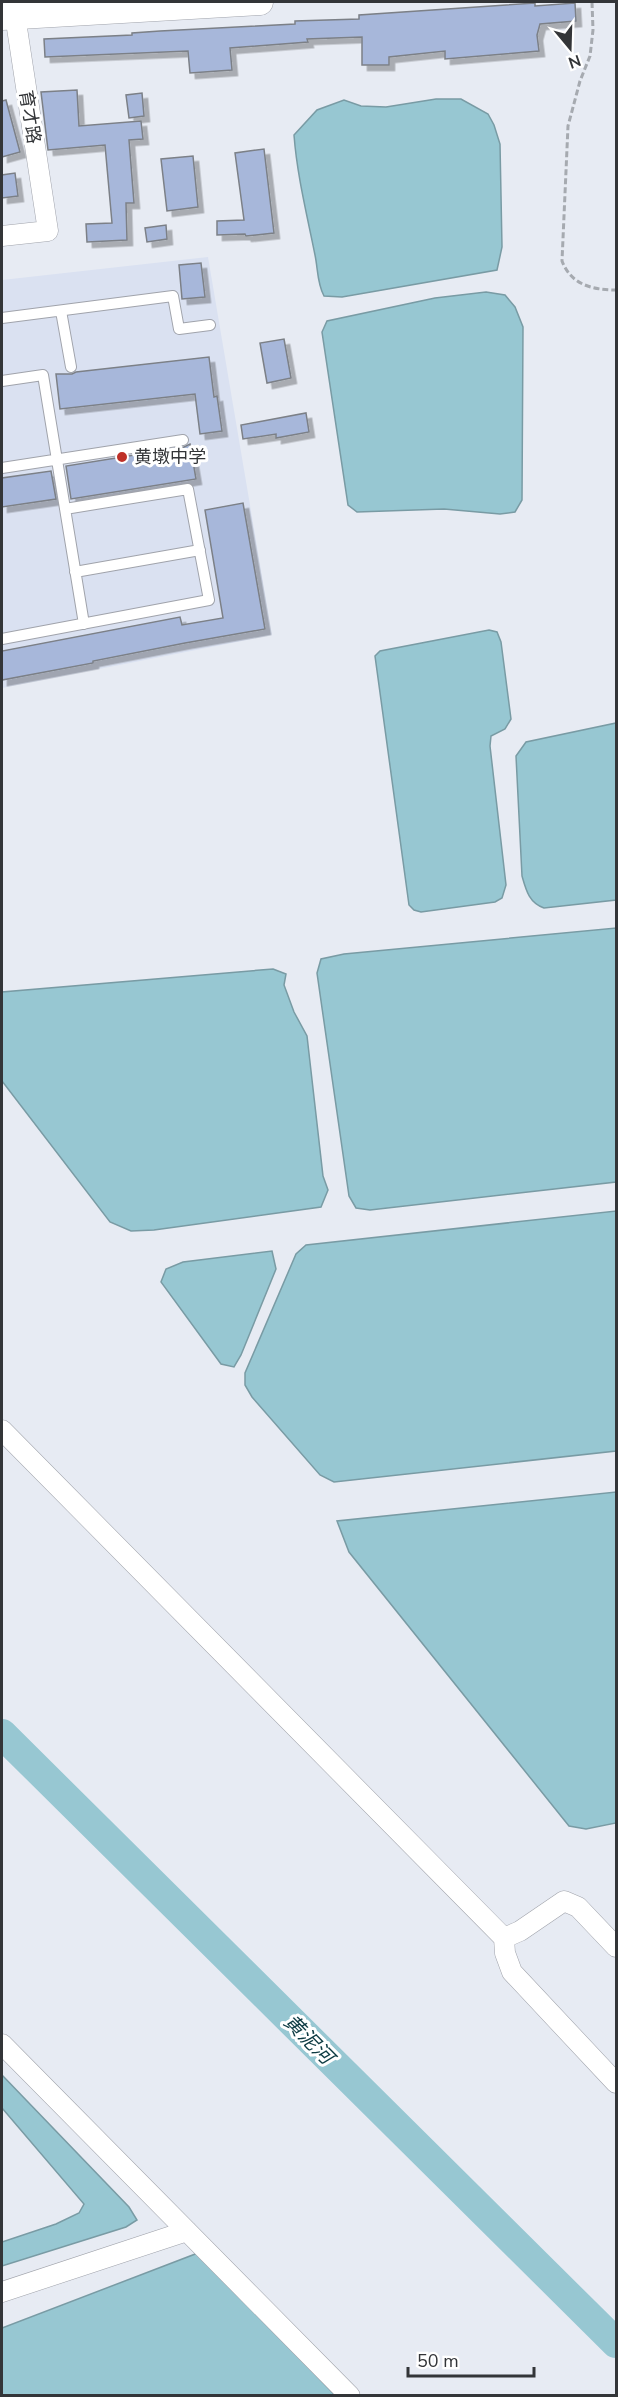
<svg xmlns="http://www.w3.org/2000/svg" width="618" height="2397" font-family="'Nunito Sans','Noto Sans SC',sans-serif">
  <defs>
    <filter id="shadow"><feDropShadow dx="5.5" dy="5.5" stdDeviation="0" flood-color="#0004"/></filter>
  </defs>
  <rect width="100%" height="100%" fill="#e7ebf3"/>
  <path fill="#dae1f1" d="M 208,257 L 272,635 L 2,688 L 2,280 Z"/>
  <path fill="#97c7d2" stroke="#799ba4" stroke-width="1.5" d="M 436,99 L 461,99 L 488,114 L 494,125 L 500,144 L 502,247 L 497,270 L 342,297 L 324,296 C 317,283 318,269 315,255 C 307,215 297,175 294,135 L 317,110 L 344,100 L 361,106 L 386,107 Z
    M 486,292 L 505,295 L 515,307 L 523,327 L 522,500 L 515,512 L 500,514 L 444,509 L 357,512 L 348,505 L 322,332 L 327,321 L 435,298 Z
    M 489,630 L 497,632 L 501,642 L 511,719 L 505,729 L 491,736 L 490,746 L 506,885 L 502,898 L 495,902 L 421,912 L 414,910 L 409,905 L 375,656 L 380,651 Z
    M 616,723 L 616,900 L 544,908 C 529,903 526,890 522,876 L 516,756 L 526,742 Z
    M 616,928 L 616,1182 L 370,1210 L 356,1208 L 349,1196 L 317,973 L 321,959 L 344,954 Z
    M 273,969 L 286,974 L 284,985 L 294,1012 L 307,1036 L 323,1176 L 328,1190 L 321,1207 L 154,1230 L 131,1231 L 110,1222 L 2,1081 L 2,992 Z
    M 616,1211 L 616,1451 L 334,1482 L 320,1475 L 252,1397 L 245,1385 L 245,1373 L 296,1254 L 306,1245 Z
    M 272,1251 L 276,1269 L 241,1355 L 234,1367 L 221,1364 L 161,1282 L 166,1269 L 183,1262 Z
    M 616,1492 L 616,1823 L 586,1829 L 569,1826 L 349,1552 L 337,1521 Z
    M 2,2075 L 129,2207 L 137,2220 L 126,2227 L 2,2266 L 2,2242 L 56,2224 L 79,2213 L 84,2204 L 2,2108 Z
    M 198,2253 L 336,2396 L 2,2396 L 2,2328 Z"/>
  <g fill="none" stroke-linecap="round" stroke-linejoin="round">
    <path stroke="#97c7d2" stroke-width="30" d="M 2,1734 L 616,2343"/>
  </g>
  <path fill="#a7b7da" stroke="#7c8087" stroke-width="1.5" filter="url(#shadow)" d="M 535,3 L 535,6 L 575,3 L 576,21 L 540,24 L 537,35 L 539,51 L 445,59 L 445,51 L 389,57 L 389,65 L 362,65 L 362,37 L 307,39 L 308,42 L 230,48 L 232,70 L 190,73 L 188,51 L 45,57 L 44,39 L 132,35 L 132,33 L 160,31 L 295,24 L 295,21 L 359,19 L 359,15 Z
    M 77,90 L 79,126 L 141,121 L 143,139 L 129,140 L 134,203 L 126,203 L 127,240 L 87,242 L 86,224 L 112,223 L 105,145 L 48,150 L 41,92 Z
    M 142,93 L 144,116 L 129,118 L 126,95 Z
    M 6,100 L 20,152 L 2,157 L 2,101 Z
    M 264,149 L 274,233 L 246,236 L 245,234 L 217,235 L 217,221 L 244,220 L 235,153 Z
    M 193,156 L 198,207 L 167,211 L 161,159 Z
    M 15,173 L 18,196 L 2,198 L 2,175 Z
    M 166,225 L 167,239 L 147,242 L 145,228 Z
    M 201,263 L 205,297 L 182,299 L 179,265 Z
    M 284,339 L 291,378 L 267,383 L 260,343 Z
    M 209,357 L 214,397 L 217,396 L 222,431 L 200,434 L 195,394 L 60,409 L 56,374 L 72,374 L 76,372 Z
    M 306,413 L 309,432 L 276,438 L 276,434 L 243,439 L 241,425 Z
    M 190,444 L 196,479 L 71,499 L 66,466 L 184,447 Z
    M 51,471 L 56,499 L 2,507 L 2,478 Z
    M 243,503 L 265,629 L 185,643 L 93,661 L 93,663 L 2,680 L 2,651 L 180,617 L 182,625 L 223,618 L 205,510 Z"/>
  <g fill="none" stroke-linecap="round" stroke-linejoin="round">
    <defs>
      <path id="service" d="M 61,311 L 71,367
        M 2,318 L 173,296 L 179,329 L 210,325
        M 2,381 L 43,375 L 84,624
        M 2,468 L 183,440
        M 75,572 L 200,550
        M 2,639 L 209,600 L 188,489 L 65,509"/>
      <path id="minor" d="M 2,236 L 48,231 L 13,2
        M 2,1430 L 504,1938 L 520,1931 L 564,1901 L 578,1907 L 616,1947
        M 504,1938 L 505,1953 L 512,1972 L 616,2083
        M 2,2044 L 350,2396
        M 2,2292 L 187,2231"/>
      <path id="tertiary" d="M 2,17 L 260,2"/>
    </defs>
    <use href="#service" stroke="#a0a3ab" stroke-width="12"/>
    <use href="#minor" stroke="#a0a3ab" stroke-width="21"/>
    <use href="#tertiary" stroke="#a0a3ab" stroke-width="27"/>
    <path stroke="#a6aab0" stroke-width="3" stroke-dasharray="6 3" stroke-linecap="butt" d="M 592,2 L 593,30 L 590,56 L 580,81 L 568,126 L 562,261 C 571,285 593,290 616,290"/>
    <use href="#service" stroke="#fff" stroke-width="10"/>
    <use href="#minor" stroke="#fff" stroke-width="20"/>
    <use href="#tertiary" stroke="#fff" stroke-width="26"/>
  </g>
  <circle fill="#be3028" stroke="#fff" stroke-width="2" cx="122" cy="457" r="6"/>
  <g text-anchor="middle" stroke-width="6" stroke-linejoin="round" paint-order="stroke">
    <g font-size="18" fill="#333538" stroke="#fff">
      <text transform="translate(30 117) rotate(81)" y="6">育才路</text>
    </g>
    <g font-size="18" fill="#333538" stroke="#fff" text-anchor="start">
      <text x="134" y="463">黄墩中学</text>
    </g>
    <g font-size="20" font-style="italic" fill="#0c3a42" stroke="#fff">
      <text transform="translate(309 2039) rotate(45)" y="7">黄泥河</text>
    </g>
  </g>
  <rect width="618" height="2397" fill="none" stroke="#333538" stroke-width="6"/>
  <g transform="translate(570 48) rotate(161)" stroke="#ffffff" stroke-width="4.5" paint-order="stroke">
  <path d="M0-4.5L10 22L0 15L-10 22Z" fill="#333538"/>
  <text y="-9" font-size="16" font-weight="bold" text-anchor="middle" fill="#333538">N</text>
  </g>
  <path d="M408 2367v9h126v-9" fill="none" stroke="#333538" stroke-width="3"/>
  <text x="417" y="2367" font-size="18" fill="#333538" stroke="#ffffff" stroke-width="4.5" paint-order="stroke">50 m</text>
</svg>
